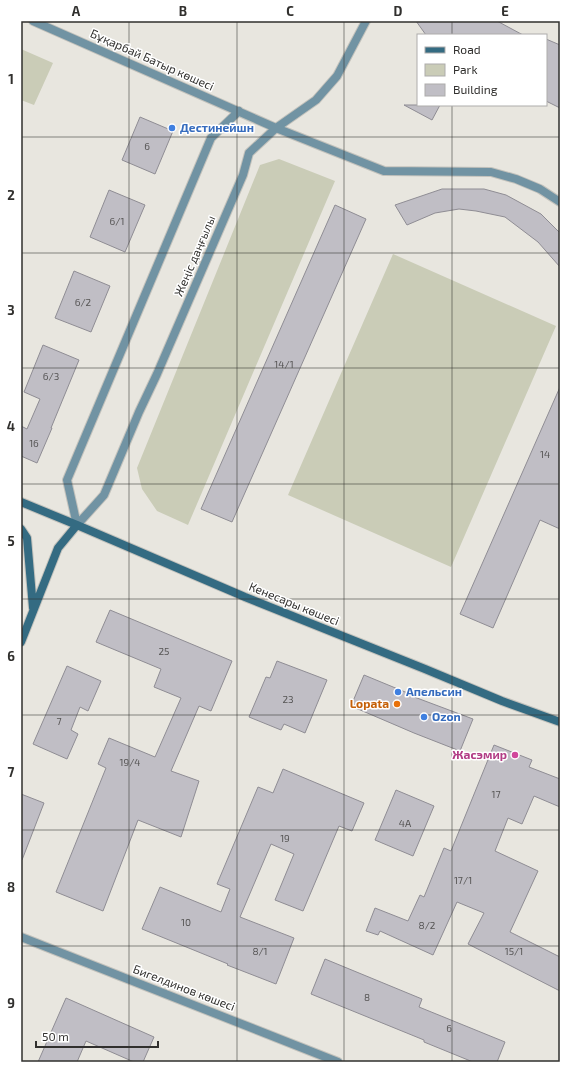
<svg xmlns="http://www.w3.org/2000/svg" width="581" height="1083" font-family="'Exo 2',sans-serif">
  <rect width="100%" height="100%" fill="#e8e6df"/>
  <path fill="#caccb7" d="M 21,49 L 53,63 L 34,105 L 21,100 Z
    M 279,159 L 335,181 L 188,525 L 157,511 L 142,489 L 137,468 L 260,165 Z
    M 393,254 L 556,326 L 451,567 L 288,495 Z"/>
  <path fill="#c0bec5" stroke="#8f8d94" d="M 416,21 L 497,21 L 523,35 L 426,35 Z
    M 546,39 L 560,45 L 560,108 L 546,101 Z
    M 404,105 L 440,105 L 432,120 Z
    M 140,117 L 173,131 L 155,174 L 122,160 Z
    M 442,189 L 484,189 L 506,195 L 541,214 L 560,233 L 560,267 L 538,242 L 505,217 L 476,211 L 459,209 L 435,213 L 407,225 L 395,205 Z
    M 109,190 L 145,205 L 125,252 L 90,237 Z
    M 335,205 L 366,219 L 232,522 L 201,509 Z
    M 74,271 L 110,286 L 91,332 L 55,318 Z
    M 43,345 L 79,360 L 51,428 L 52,428 L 37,463 L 21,456 L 21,426 L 27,429 L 40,399 L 24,392 Z
    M 560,387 L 560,529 L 540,520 L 493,628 L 460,614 Z
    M 110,610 L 232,661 L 211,711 L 199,706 L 171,771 L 199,781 L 181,837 L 138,820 L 103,911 L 56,892 L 106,768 L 98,764 L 109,738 L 155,757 L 181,698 L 154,687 L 161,669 L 96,642 Z
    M 277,661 L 327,680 L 305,733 L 284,724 L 281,730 L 249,717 L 266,677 L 270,678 Z
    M 67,666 L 101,681 L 88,711 L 80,707 L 71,730 L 78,734 L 67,759 L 33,744 Z
    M 364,675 L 410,694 L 409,695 L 473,719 L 460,751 L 414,733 L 351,706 Z
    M 494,745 L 532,760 L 529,767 L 560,779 L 560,807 L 534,796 L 522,824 L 508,818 L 495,851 L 538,871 L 510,932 L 560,957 L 560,991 L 468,944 L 484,913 L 457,902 L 433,955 L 380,931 L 378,935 L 366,931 L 375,908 L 408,921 L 420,895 L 424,897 L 444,848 L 451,851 Z
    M 283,769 L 364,803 L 352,831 L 339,826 L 303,911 L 275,900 L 294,854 L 271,844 L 240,917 L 294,938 L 276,984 L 227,965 L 228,964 L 142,929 L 160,887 L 221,912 L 230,889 L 217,884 L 258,787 L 273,793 Z
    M 396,790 L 434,806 L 413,856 L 375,840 Z
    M 21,794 L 44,803 L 22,860 L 21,859 Z
    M 325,959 L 422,999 L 419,1007 L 505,1042 L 497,1062 L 473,1062 L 424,1042 L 424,1040 L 311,994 Z
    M 66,998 L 154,1037 L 143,1062 L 134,1062 L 86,1041 L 77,1062 L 38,1062 Z"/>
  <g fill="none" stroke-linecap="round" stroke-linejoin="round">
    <defs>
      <path id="minor" d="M 33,21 L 276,128 L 384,171 L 491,172 L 516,179 L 540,189 L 560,202
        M 77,525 L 104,495 L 139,412 L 157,374 L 243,175 L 249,153 L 276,128 L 316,100 L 337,76 L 366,21
        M 77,525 L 67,480 L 211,138 L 239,111
        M 21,937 L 338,1062"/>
      <path id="secondary" d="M 21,502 L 77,525 L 245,597 L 425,669 L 502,701 L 560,722
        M 21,529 L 27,538 L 33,608
        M 21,642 L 58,548 L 77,525"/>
    </defs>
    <use href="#minor" stroke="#c3c2bc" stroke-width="10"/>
    <use href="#secondary" stroke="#c3c2bc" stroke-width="10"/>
    <use href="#minor" stroke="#7193a3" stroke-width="8"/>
    <use href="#secondary" stroke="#346b82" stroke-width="8"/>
  </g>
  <path fill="none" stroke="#31302e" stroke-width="1" stroke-opacity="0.55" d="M 129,21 L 129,1062M 237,21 L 237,1062M 344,21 L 344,1062M 452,21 L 452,35M 452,105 L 452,1062M 21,137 L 560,137M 21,253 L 560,253M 21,368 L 560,368M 21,484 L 560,484M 21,599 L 560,599M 21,715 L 560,715M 21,830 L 560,830M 21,946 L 560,946"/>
  <g fill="#3f7fe0" stroke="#fff" stroke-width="1.5">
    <circle cx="172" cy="128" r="4"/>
    <circle cx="398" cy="692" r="4"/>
    <circle cx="424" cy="717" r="4"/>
  </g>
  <circle fill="#e8710a" stroke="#fff" stroke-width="1.5" cx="397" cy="704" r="4"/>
  <circle fill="#d1479c" stroke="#fff" stroke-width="1.5" cx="515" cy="755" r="4"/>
  <g text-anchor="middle" stroke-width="3" stroke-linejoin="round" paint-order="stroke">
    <g font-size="10" fill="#555454">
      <text x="147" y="150">6</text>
      <text x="117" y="225">6/1</text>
      <text x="83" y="306">6/2</text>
      <text x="284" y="368">14/1</text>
      <text x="51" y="380">6/3</text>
      <text x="34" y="447">16</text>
      <text x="545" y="458">14</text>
      <text x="164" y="655">25</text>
      <text x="288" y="703">23</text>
      <text x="59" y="725">7</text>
      <text x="130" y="766">19/4</text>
      <text x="496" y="798">17</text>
      <text x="405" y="827">4А</text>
      <text x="285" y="842">19</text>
      <text x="463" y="884">17/1</text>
      <text x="186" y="926">10</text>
      <text x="427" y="929">8/2</text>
      <text x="260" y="955">8/1</text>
      <text x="514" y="955">15/1</text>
      <text x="367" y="1001">8</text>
      <text x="449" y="1032">6</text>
    </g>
    <g font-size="12" fill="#31302e" stroke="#fff">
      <text transform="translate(152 60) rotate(24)" y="4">Бұқарбай Батыр көшесі</text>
      <text transform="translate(195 256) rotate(-67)" y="4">Жеңіс даңғылы</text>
      <text transform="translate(294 604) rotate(22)" y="4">Кенесары көшесі</text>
      <text transform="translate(184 988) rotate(21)" y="4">Бигелдинов көшесі</text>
    </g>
    <g font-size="12" font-weight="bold" fill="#366cbe" stroke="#fff" text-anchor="start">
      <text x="180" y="132">Дестинейшн</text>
      <text x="406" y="696">Апельсин</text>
      <text x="432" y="721">Ozon</text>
    </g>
    <g font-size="12" font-weight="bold" fill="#c56008" stroke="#fff" text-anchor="end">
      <text x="389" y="708">Lopata</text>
    </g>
    <g font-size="12" font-weight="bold" fill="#b23c85" stroke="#fff" text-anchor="end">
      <text x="507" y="759">Жасэмир</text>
    </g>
  </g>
  <rect width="581" height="1083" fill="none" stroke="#ffffff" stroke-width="44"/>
  <rect x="417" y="34" width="130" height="72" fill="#ffffff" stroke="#adacab"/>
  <rect x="425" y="47" width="20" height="6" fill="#346b82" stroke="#adacab"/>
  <text x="453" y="54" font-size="12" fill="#31302e">Road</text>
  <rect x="425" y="64" width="20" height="12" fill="#caccb7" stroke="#adacab"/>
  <text x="453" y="74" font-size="12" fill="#31302e">Park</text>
  <rect x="425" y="84" width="20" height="12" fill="#c0bec5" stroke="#adacab"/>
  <text x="453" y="94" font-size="12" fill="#31302e">Building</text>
  <path d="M36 1041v6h122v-6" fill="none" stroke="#31302e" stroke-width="2"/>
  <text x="42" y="1041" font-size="12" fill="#31302e" stroke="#ffffff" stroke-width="3" paint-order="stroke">50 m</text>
  <rect x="22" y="22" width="537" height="1039" fill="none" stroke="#31302e" stroke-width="1.5"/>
  <g font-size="13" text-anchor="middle" font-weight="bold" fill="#31302e">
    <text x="76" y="16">A</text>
    <text x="183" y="16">B</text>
    <text x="290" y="16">C</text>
    <text x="398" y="16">D</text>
    <text x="505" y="16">E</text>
    <text x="11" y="84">1</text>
    <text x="11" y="200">2</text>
    <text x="11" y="315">3</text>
    <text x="11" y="431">4</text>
    <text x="11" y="546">5</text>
    <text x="11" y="661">6</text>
    <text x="11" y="777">7</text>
    <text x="11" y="892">8</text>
    <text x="11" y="1008">9</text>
  </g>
</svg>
